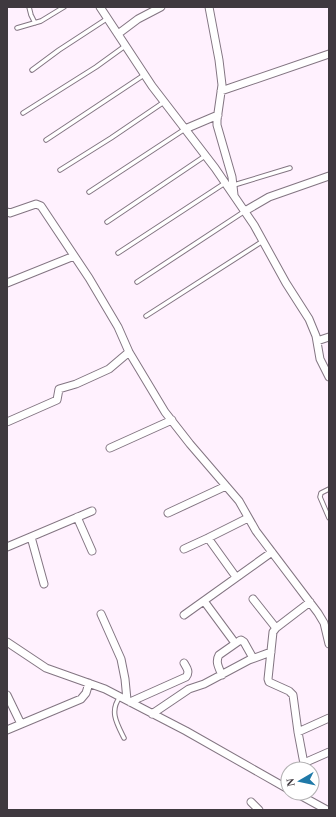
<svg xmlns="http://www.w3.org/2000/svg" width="336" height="817" font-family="'Times New Roman',serif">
  <rect width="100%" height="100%" fill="#fff1fe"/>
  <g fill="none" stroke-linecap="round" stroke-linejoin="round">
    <defs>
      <path id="lane" d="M 29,7 L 31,15 L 35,23
        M 17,28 L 41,21 L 64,7
        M 32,70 L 59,50 L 108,18
        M 23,113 L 96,67 L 125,46
        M 46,140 L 144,75
        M 60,170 L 111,138 L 164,102
        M 234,185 L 290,168
        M 89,192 L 185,129
        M 107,222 L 205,156
        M 118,253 L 225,183
        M 137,282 L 245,211
        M 146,316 L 263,241
        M 329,489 L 321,493 L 320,497 L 329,518
        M 120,697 C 109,711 117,724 124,738"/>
      <path id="street" d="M 100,7 L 152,86 L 215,168 L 254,225 L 286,283 L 309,319 L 316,336 L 320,359 L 329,377
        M 209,7 L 219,60 L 222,85 L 217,120 L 217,125 L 232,177 L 234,195
        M 118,34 L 138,19 L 161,7
        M 221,91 L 329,54
        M 185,129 L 218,115
        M 245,211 L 269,197 L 329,176
        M 7,212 L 10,213 L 36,204 L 41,206 L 89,278 L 118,327 L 129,352 L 165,412 L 190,444 L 239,501 L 256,531 L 318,613 L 324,623 L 329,644
        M 7,283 L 74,256
        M 317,341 L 329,337
        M 7,422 L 57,400 L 59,389 L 76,384 L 109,369 L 129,352
        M 110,448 L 172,420
        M 168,513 L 226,486
        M 77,517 L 92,551
        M 31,537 L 44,584
        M 208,538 L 236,577
        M 7,547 L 92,511
        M 184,549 L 208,538 L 248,518
        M 253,599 L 276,628
        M 204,601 L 235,643
        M 101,614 L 121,659 L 125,679 L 127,700
        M 184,615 L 272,552
        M 7,642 L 46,668 L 105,689 L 186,731 L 288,789
        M 222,675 C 219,668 215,662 219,655 L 239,641 L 241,640 L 244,642 L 253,658
        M 7,695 L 21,724
        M 130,702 L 186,677 C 190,672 187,668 184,663
        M 152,714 L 189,689 L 204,684 L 249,660 L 271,652
        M 7,730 L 81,699 L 86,693 L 89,683
        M 298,732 L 329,718
        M 304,763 L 329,752
        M 305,769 L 298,732 L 293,695 L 289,691 L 269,682 L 268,679 L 273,632 L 276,628 L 310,602
        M 296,793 L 327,810
        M 251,802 L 259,810"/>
    </defs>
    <use href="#lane" stroke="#837582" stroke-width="5.5"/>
    <use href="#street" stroke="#837582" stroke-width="9"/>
    <use href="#lane" stroke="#fff" stroke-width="3.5"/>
    <use href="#street" stroke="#fff" stroke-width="7"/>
  </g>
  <rect width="336" height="817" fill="none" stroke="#3f393f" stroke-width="16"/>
  <g transform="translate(300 781) rotate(261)"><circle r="19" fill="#ffffff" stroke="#b2b0b2"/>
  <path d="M0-3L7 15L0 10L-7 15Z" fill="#1f79a8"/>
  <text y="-6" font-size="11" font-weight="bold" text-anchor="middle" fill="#3f393f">N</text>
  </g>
</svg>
